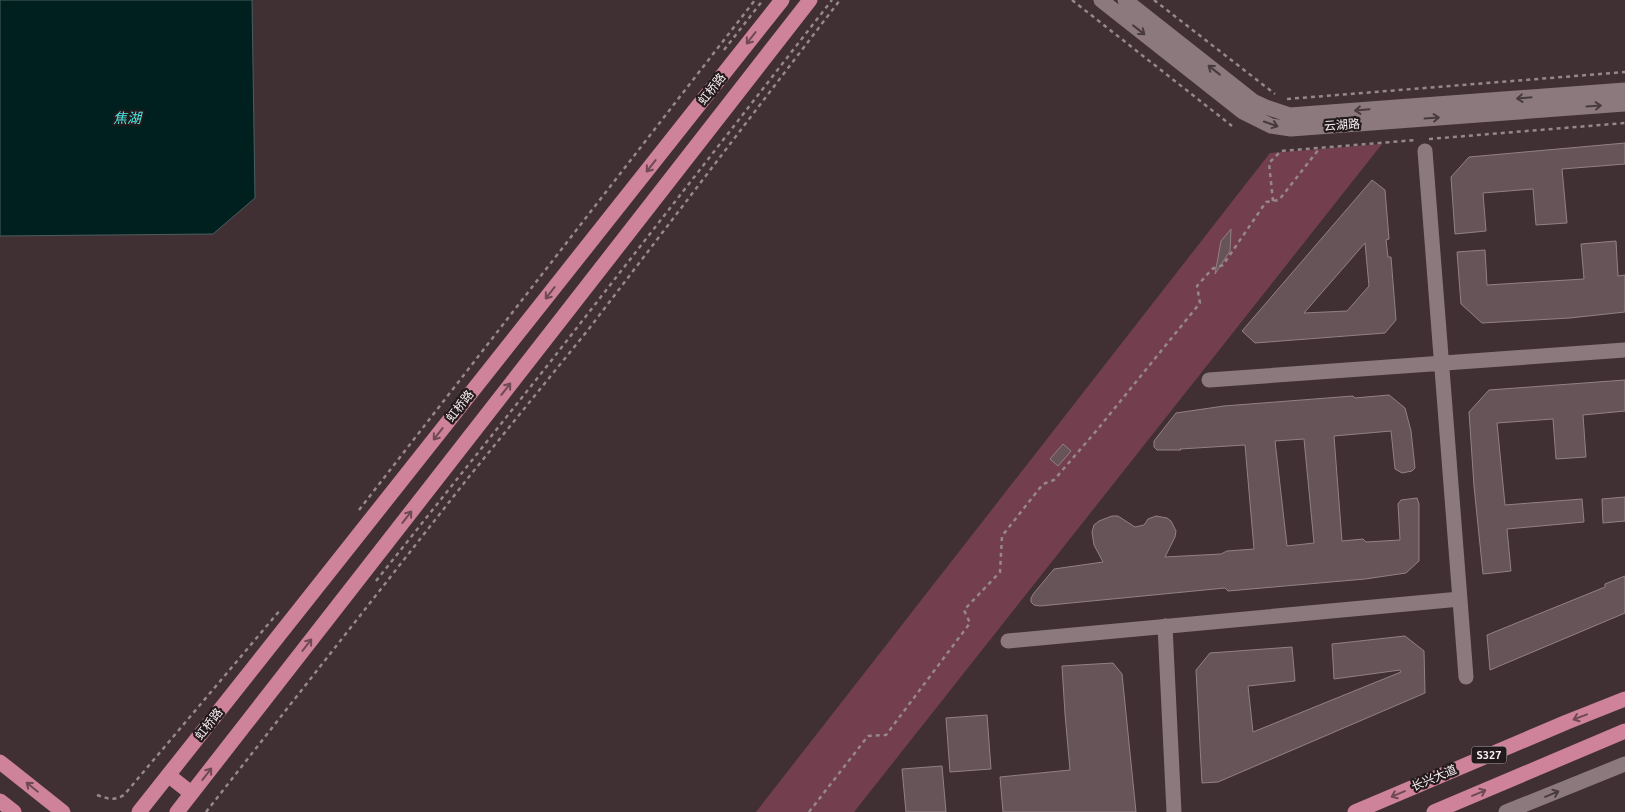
<svg xmlns="http://www.w3.org/2000/svg" width="1625" height="812" font-family="Ubuntu,'Noto Sans SC',sans-serif">
  <rect width="100%" height="100%" fill="#403034"/>
  <path fill="#733f4f" d="M 1382,144 L 854,812 L 756,812 L 1270,153 Z"/>
  <path fill="#00201f" stroke="#4b5e5f" d="M 0,0 L 252,0 L 255,198 L 213,234 L 0,236 Z"/>
  <path fill="#665459" stroke="#938085" fill-rule="evenodd" d="M 1625,143 L 1625,164 L 1562,169 L 1567,223 L 1536,225 L 1533,189 L 1483,193 L 1486,231 L 1455,234 L 1451,177 L 1469,157 Z
    M 1372,180 L 1385,190 L 1389,239 L 1386,240 L 1388,257 L 1391,257 L 1396,320 L 1385,333 L 1255,343 L 1242,331 ZM 1365,243 L 1369,286 L 1347,311 L 1304,313 Z
    M 1231,229 L 1230,251 L 1215,274 L 1221,241 Z
    M 1616,241 L 1618,276 L 1625,275 L 1625,312 L 1570,318 L 1482,323 L 1461,304 L 1457,252 L 1485,250 L 1487,285 L 1584,279 L 1581,244 Z
    M 1625,380 L 1625,411 L 1583,415 L 1586,457 L 1556,459 L 1553,419 L 1497,423 L 1505,505 L 1582,499 L 1584,522 L 1507,529 L 1511,571 L 1483,574 L 1474,486 L 1469,412 L 1489,390 Z
    M 1389,395 L 1405,408 L 1411,431 L 1415,468 L 1412,471 L 1402,473 L 1395,469 L 1391,431 L 1334,436 L 1342,541 L 1363,539 L 1366,542 L 1400,540 L 1398,504 L 1401,500 L 1417,498 L 1419,504 L 1419,561 L 1406,573 L 1365,579 L 1228,591 L 1225,588 L 1040,606 L 1034,605 L 1031,602 L 1031,598 L 1034,593 L 1054,569 L 1103,562 L 1094,545 L 1092,532 L 1094,525 L 1099,521 L 1112,516 L 1118,516 L 1135,527 L 1144,525 L 1148,519 L 1156,516 L 1167,518 L 1171,521 L 1176,531 L 1175,537 L 1165,557 L 1221,554 L 1227,551 L 1254,549 L 1245,445 L 1180,449 L 1181,450 L 1157,450 L 1154,447 L 1154,441 L 1176,413 L 1224,406 L 1353,396 L 1355,398 ZM 1304,439 L 1314,543 L 1287,546 L 1275,441 Z
    M 1063,444 L 1071,451 L 1058,466 L 1050,459 Z
    M 1625,497 L 1625,521 L 1603,523 L 1602,499 Z
    M 1625,576 L 1625,613 L 1490,670 L 1487,635 L 1605,587 L 1605,584 Z
    M 1405,636 L 1424,651 L 1425,693 L 1218,782 L 1202,783 L 1196,670 L 1210,653 L 1292,647 L 1295,681 L 1248,686 L 1253,732 L 1401,672 L 1400,670 L 1334,679 L 1332,644 Z
    M 1113,663 L 1122,674 L 1136,812 L 1003,812 L 1000,777 L 1070,770 L 1065,714 L 1062,666 Z
    M 987,715 L 991,769 L 950,772 L 946,718 Z
    M 942,766 L 946,812 L 906,812 L 902,769 Z"/>
  <g fill="none" stroke-linecap="round" stroke-linejoin="round">
    <path stroke="#95878b" stroke-width="2.5" stroke-dasharray="4 4" stroke-linecap="butt" d="M 1072,0 L 1232,126
      M 1154,0 L 1275,94
      M 724,50 L 763,0
      M 1287,99 L 1625,72
      M 1429,139 L 1625,123
      M 1273,201 L 1269,163 L 1281,151 L 1416,140
      M 359,510 L 755,0
      M 376,581 L 551,361 L 832,0
      M 97,795 C 108,799 114,801 124,795 L 281,609
      M 206,812 L 468,478 L 588,330 L 840,0
      M 809,812 L 868,736 L 886,735 L 970,623 L 964,610 L 1000,572 L 1002,536 L 1043,484 L 1054,480 L 1097,430 L 1200,303 L 1197,286 L 1212,269 L 1223,265 L 1266,202 L 1279,200 L 1319,149"/>
    <path stroke="#8c797e" stroke-width="15" d="M 1101,0 L 1243,112 L 1271,126 L 1291,129 L 1625,104
      M 1125,0 L 1253,101 L 1266,107 L 1290,115 L 1625,90
      M 1425,151 L 1466,677
      M 1209,380 L 1625,350
      M 1165,626 L 1174,812
      M 1008,641 L 1460,599
      M 1506,812 L 1625,764"/>
    <path stroke="#ce839b" stroke-width="15" d="M 0,762 L 63,812
      M 168,775 L 191,793
      M 0,801 L 14,812
      M 139,812 L 782,0
      M 177,812 L 810,0
      M 1355,812 L 1567,722 L 1625,699
      M 1434,812 L 1625,731"/>
  </g>
  <defs><path id="oneway-shaft" d="M-6 0H5M1.5-3L5.5 0L1.5 3" fill="none" stroke-width="1.6" stroke-linecap="round" stroke-linejoin="round" transform="scale(1.25)"/></defs>
  <g stroke="#473b3e">
    <use href="#oneway-shaft" transform="translate(1139 30) rotate(38)"/>
    <use href="#oneway-shaft" transform="translate(1214 70) rotate(-142)"/>
    <use href="#oneway-shaft" transform="translate(1524 98) rotate(175)"/>
    <use href="#oneway-shaft" transform="translate(1594 106) rotate(-4)"/>
    <use href="#oneway-shaft" transform="translate(1362 110) rotate(175)"/>
    <use href="#oneway-shaft" transform="translate(1432 118) rotate(-4)"/>
    <use href="#oneway-shaft" transform="translate(1271 124) rotate(19)"/>
    <use href="#oneway-shaft" transform="translate(1552 794) rotate(-22)"/>
  </g>
  <g stroke="#6f4955">
    <use href="#oneway-shaft" transform="translate(751 38) rotate(128)"/>
    <use href="#oneway-shaft" transform="translate(651 166) rotate(128)"/>
    <use href="#oneway-shaft" transform="translate(550 293) rotate(128)"/>
    <use href="#oneway-shaft" transform="translate(506 389) rotate(-52)"/>
    <use href="#oneway-shaft" transform="translate(438 434) rotate(128)"/>
    <use href="#oneway-shaft" transform="translate(407 517) rotate(-52)"/>
    <use href="#oneway-shaft" transform="translate(307 645) rotate(-52)"/>
    <use href="#oneway-shaft" transform="translate(1580 717) rotate(159)"/>
    <use href="#oneway-shaft" transform="translate(207 774) rotate(-52)"/>
    <use href="#oneway-shaft" transform="translate(32 787) rotate(-141)"/>
    <use href="#oneway-shaft" transform="translate(1479 793) rotate(-23)"/>
    <use href="#oneway-shaft" transform="translate(1398 794) rotate(157)"/>
  </g>
  <g text-anchor="middle" stroke-width="4.5" stroke-linejoin="round" paint-order="stroke">
    <rect fill="#221a1c" stroke="#bab0b2" stroke-width="1" x="1471.5" y="746.5" width="35" height="17" rx="4"/>
    <g font-size="11" font-weight="bold" fill="#fbf0f3">
      <text x="1489" y="759">S327</text>
    </g>
    <g font-size="12" fill="#fbf0f3" stroke="#221a1c">
      <text transform="translate(712 89) rotate(-52)" y="4">虹桥路</text>
      <text transform="translate(1342 125) rotate(-4)" y="4">云湖路</text>
      <text transform="translate(460 406) rotate(-52)" y="4">虹桥路</text>
      <text transform="translate(209 724) rotate(-52)" y="4">虹桥路</text>
      <text transform="translate(1434 778) rotate(-23)" y="4">长兴大道</text>
    </g>
    <g font-size="14" font-style="italic" fill="#4de7e2" stroke="#221a1c">
      <text x="127" y="123">焦湖</text>
    </g>
  </g>
</svg>
